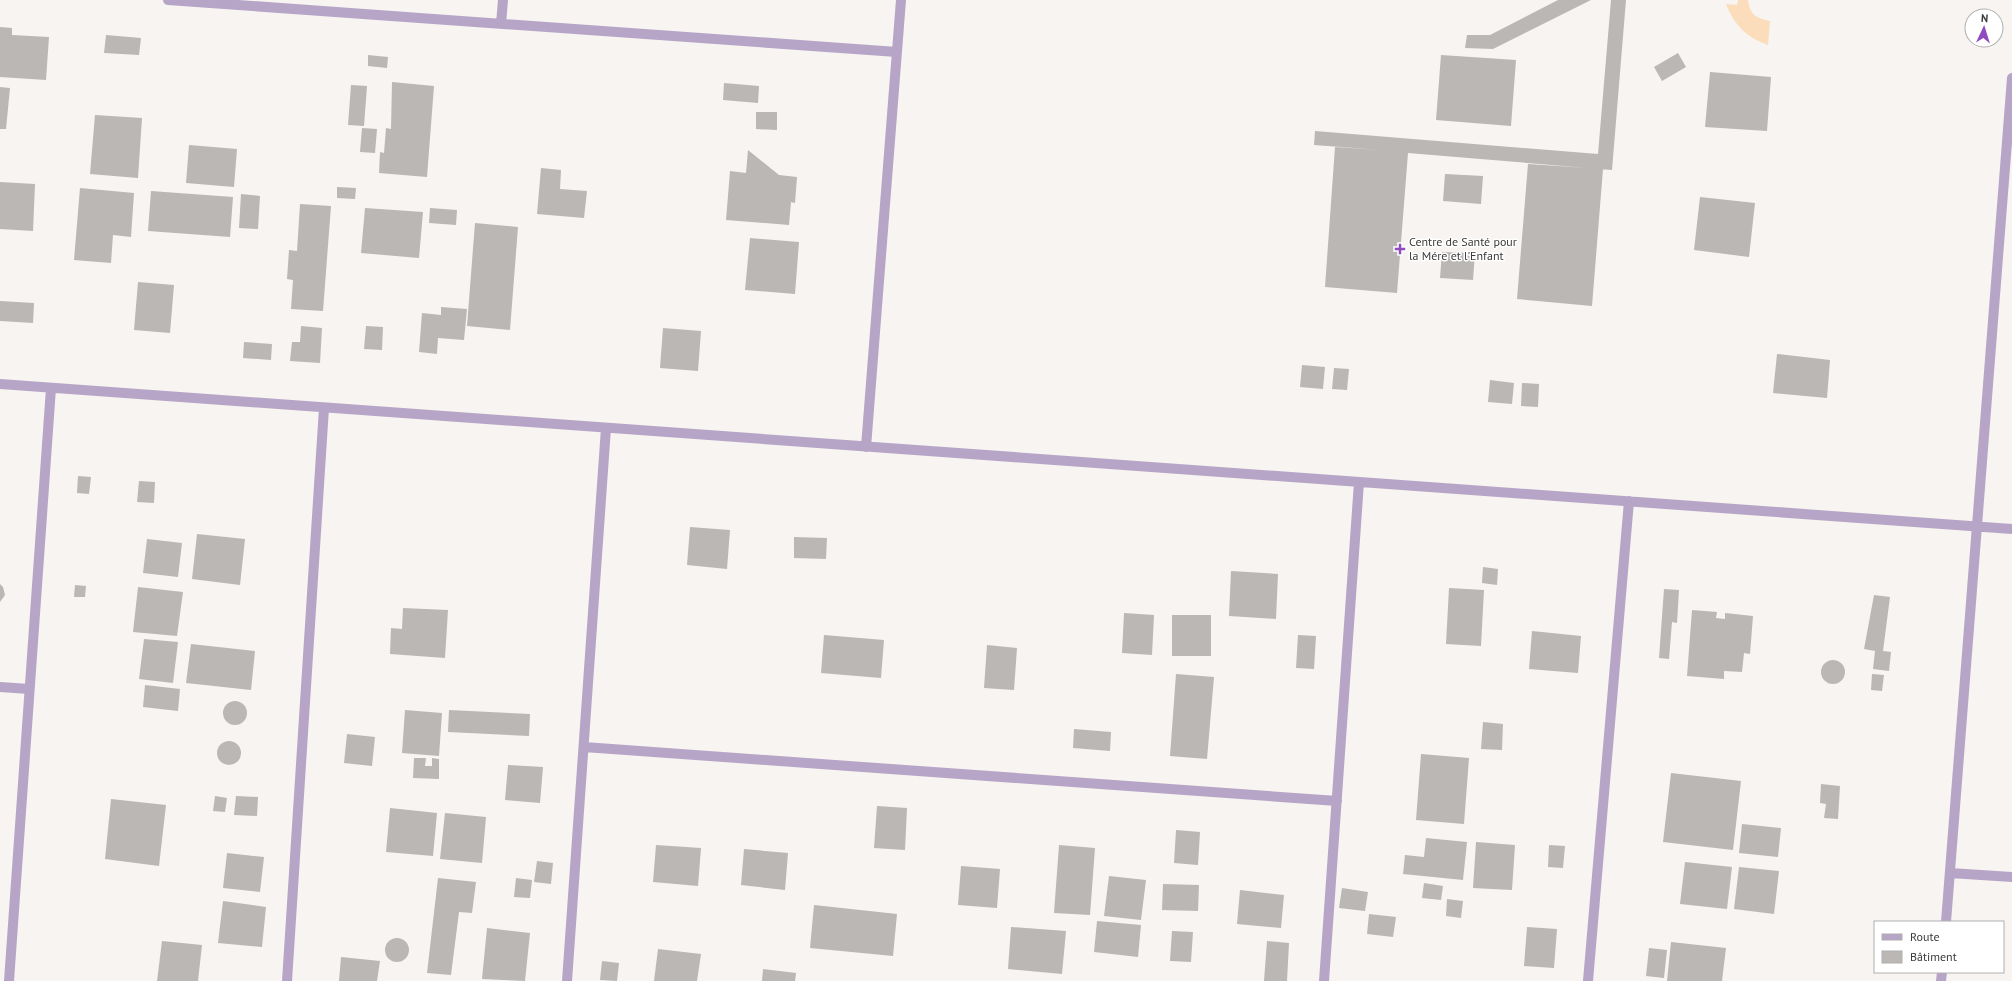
<svg xmlns="http://www.w3.org/2000/svg" width="2012" height="981" font-family="'PT Sans',sans-serif">
  <rect width="100%" height="100%" fill="#f7f4f1"/>
  <path fill="#fbddbb" d="M 1738,0 L 1748,0 C 1750,15 1756,18 1770,21 L 1768,45 C 1747,38 1734,25 1726,4 L 1737,5 Z"/>
  <path fill="#bab7b4" d="M 1558,0 L 1591,0 L 1493,49 L 1465,48 L 1467,35 L 1490,35 Z
    M 1611,0 L 1626,0 L 1612,170 L 1408,153 L 1397,293 L 1325,287 L 1335,147 L 1381,150 L 1314,145 L 1315,131 L 1598,154 Z
    M 0,27 L 12,28 L 12,35 L 49,37 L 46,80 L 0,77 Z
    M 106,35 L 141,38 L 139,55 L 104,53 Z
    M 1678,53 L 1686,67 L 1662,81 L 1654,67 Z
    M 368,55 L 388,57 L 387,68 L 368,66 Z
    M 1441,55 L 1516,60 L 1511,126 L 1436,120 Z
    M 1710,72 L 1771,77 L 1767,131 L 1705,127 Z
    M 392,82 L 434,86 L 427,177 L 379,173 L 380,152 L 384,153 L 386,128 L 391,129 Z
    M 724,83 L 759,86 L 758,103 L 723,100 Z
    M 351,85 L 367,86 L 364,126 L 348,125 Z
    M 0,87 L 10,88 L 6,129 L 0,129 Z
    M 756,112 L 777,112 L 777,130 L 756,129 Z
    M 95,115 L 142,118 L 138,178 L 90,174 Z
    M 362,128 L 377,129 L 375,153 L 360,152 Z
    M 189,145 L 237,149 L 234,187 L 186,183 Z
    M 748,150 L 779,175 L 797,177 L 795,203 L 791,202 L 789,225 L 726,220 L 730,171 L 746,173 Z
    M 1528,164 L 1603,169 L 1592,306 L 1517,299 Z
    M 541,168 L 561,170 L 560,189 L 587,191 L 584,218 L 537,214 Z
    M 1445,174 L 1483,176 L 1481,204 L 1443,201 Z
    M 0,182 L 35,184 L 33,231 L 0,229 Z
    M 337,187 L 356,188 L 355,199 L 337,198 Z
    M 80,188 L 134,193 L 131,237 L 113,235 L 111,263 L 74,260 Z
    M 151,191 L 233,197 L 230,237 L 148,231 Z
    M 241,194 L 260,196 L 258,229 L 239,228 Z
    M 1700,197 L 1755,203 L 1749,257 L 1694,250 Z
    M 300,204 L 331,206 L 323,311 L 291,309 L 293,280 L 287,279 L 289,250 L 297,251 Z
    M 365,208 L 423,212 L 419,258 L 361,253 Z
    M 430,208 L 457,210 L 456,225 L 429,223 Z
    M 475,223 L 518,227 L 510,330 L 467,326 Z
    M 750,238 L 799,242 L 795,294 L 745,290 Z
    M 1442,252 L 1475,253 L 1473,280 L 1440,278 Z
    M 138,282 L 174,285 L 170,333 L 134,330 Z
    M 0,301 L 34,303 L 33,323 L 0,321 Z
    M 441,307 L 467,309 L 464,340 L 438,338 L 437,354 L 419,352 L 422,313 L 441,315 Z
    M 301,326 L 322,328 L 320,363 L 290,361 L 292,342 L 300,342 Z
    M 366,326 L 383,327 L 382,350 L 364,349 Z
    M 663,328 L 701,331 L 698,371 L 660,368 Z
    M 244,342 L 272,344 L 271,360 L 243,358 Z
    M 1777,354 L 1830,360 L 1827,398 L 1773,393 Z
    M 1302,365 L 1325,367 L 1323,389 L 1300,387 Z
    M 1334,368 L 1349,369 L 1347,390 L 1332,389 Z
    M 1490,380 L 1514,383 L 1512,404 L 1488,402 Z
    M 1522,383 L 1539,384 L 1538,407 L 1521,406 Z
    M 78,476 L 91,477 L 89,494 L 77,493 Z
    M 139,481 L 155,482 L 154,503 L 137,502 Z
    M 690,527 L 730,530 L 727,569 L 687,565 Z
    M 197,534 L 245,539 L 240,585 L 192,579 Z
    M 794,537 L 827,538 L 826,559 L 794,558 Z
    M 147,539 L 182,543 L 178,577 L 143,573 Z
    M 1483,567 L 1498,569 L 1497,585 L 1482,583 Z
    M 1231,571 L 1278,574 L 1276,619 L 1229,616 Z
    M 0,584 L 3,587 L 5,595 L 0,602 Z
    M 75,585 L 86,586 L 85,597 L 74,597 Z
    M 138,587 L 183,592 L 177,636 L 133,632 Z
    M 1449,588 L 1484,590 L 1481,646 L 1446,644 Z
    M 1664,589 L 1679,590 L 1677,623 L 1672,622 L 1669,659 L 1659,658 Z
    M 1874,595 L 1890,597 L 1883,651 L 1891,652 L 1889,671 L 1873,669 L 1875,651 L 1864,649 Z
    M 403,608 L 448,610 L 445,658 L 390,654 L 391,628 L 402,629 Z
    M 1692,610 L 1717,612 L 1716,618 L 1725,619 L 1725,613 L 1753,616 L 1750,654 L 1744,653 L 1742,672 L 1724,671 L 1724,679 L 1687,676 Z
    M 1124,613 L 1154,615 L 1152,655 L 1122,653 Z
    M 1172,615 L 1211,615 L 1211,656 L 1172,656 Z
    M 1532,631 L 1581,636 L 1578,673 L 1529,669 Z
    M 824,635 L 884,640 L 881,678 L 821,673 Z
    M 1298,635 L 1316,636 L 1314,669 L 1296,668 Z
    M 144,639 L 178,642 L 173,683 L 139,679 Z
    M 191,644 L 255,651 L 251,690 L 186,683 Z
    M 987,645 L 1017,648 L 1014,690 L 984,688 Z
    M1821 672a12 12 0 1 1 24 0a12 12 0 1 1-24 0Z
    M 1176,674 L 1214,677 L 1207,759 L 1170,756 Z
    M 1872,674 L 1884,675 L 1882,691 L 1871,690 Z
    M 145,685 L 180,689 L 178,711 L 143,707 Z
    M223 713a12 12 0 1 1 24 0a12 12 0 1 1-24 0Z
    M 405,710 L 442,713 L 439,756 L 402,753 Z
    M 449,710 L 530,714 L 529,736 L 448,732 Z
    M 1483,722 L 1503,724 L 1502,750 L 1481,749 Z
    M 1074,729 L 1111,732 L 1110,751 L 1073,748 Z
    M 347,734 L 375,737 L 372,766 L 344,763 Z
    M217 753a12 12 0 1 1 24 0a12 12 0 1 1-24 0Z
    M 1421,754 L 1469,758 L 1464,824 L 1416,820 Z
    M 414,758 L 426,758 L 425,766 L 432,766 L 432,758 L 439,759 L 439,779 L 413,778 Z
    M 508,765 L 543,767 L 540,803 L 505,800 Z
    M 1671,773 L 1741,781 L 1733,850 L 1663,842 Z
    M 1821,784 L 1840,786 L 1838,819 L 1824,818 L 1826,804 L 1820,803 Z
    M 215,796 L 227,798 L 225,812 L 213,811 Z
    M 236,796 L 258,797 L 257,816 L 234,815 Z
    M 111,799 L 166,805 L 159,866 L 105,859 Z
    M 877,806 L 907,808 L 905,850 L 874,848 Z
    M 390,808 L 437,813 L 433,856 L 386,852 Z
    M 445,813 L 486,817 L 482,863 L 440,859 Z
    M 1742,824 L 1781,828 L 1778,857 L 1739,853 Z
    M 1176,830 L 1200,832 L 1198,865 L 1174,863 Z
    M 1426,838 L 1467,842 L 1463,880 L 1403,874 L 1405,855 L 1424,857 Z
    M 1476,842 L 1515,845 L 1512,890 L 1473,888 Z
    M 656,845 L 701,848 L 698,886 L 653,882 Z
    M 1059,845 L 1095,848 L 1090,915 L 1054,913 Z
    M 1549,845 L 1565,846 L 1563,868 L 1548,867 Z
    M 744,849 L 788,853 L 785,890 L 741,885 Z
    M 227,853 L 264,857 L 260,892 L 223,888 Z
    M 537,861 L 553,863 L 551,884 L 534,882 Z
    M 1685,862 L 1732,867 L 1727,909 L 1680,904 Z
    M 961,866 L 1000,869 L 997,908 L 958,905 Z
    M 1739,867 L 1779,871 L 1774,914 L 1734,909 Z
    M 1109,876 L 1146,880 L 1141,920 L 1104,916 Z
    M 438,878 L 476,882 L 472,913 L 459,912 L 451,975 L 427,973 Z
    M 516,878 L 532,880 L 530,898 L 514,897 Z
    M 1424,883 L 1443,886 L 1441,900 L 1422,898 Z
    M 1163,884 L 1199,885 L 1198,911 L 1162,910 Z
    M 1342,888 L 1368,892 L 1365,911 L 1339,908 Z
    M 1240,890 L 1284,895 L 1281,928 L 1237,924 Z
    M 1447,899 L 1463,901 L 1461,918 L 1446,916 Z
    M 223,901 L 266,907 L 262,947 L 218,943 Z
    M 814,905 L 897,914 L 893,956 L 810,948 Z
    M 1369,914 L 1396,917 L 1393,937 L 1367,934 Z
    M 1097,921 L 1141,925 L 1138,957 L 1094,952 Z
    M 1011,927 L 1066,931 L 1062,974 L 1008,969 Z
    M 1527,927 L 1557,929 L 1554,968 L 1524,966 Z
    M 487,928 L 530,933 L 525,981 L 482,979 Z
    M 1172,931 L 1193,932 L 1191,962 L 1170,961 Z
    M385 950a12 12 0 1 1 24 0a12 12 0 1 1-24 0Z
    M 162,941 L 202,945 L 198,981 L 157,981 Z
    M 1267,941 L 1289,943 L 1287,981 L 1264,981 Z
    M 1671,942 L 1726,948 L 1722,981 L 1667,981 Z
    M 1649,948 L 1667,950 L 1664,978 L 1646,976 Z
    M 658,949 L 701,954 L 697,981 L 654,981 Z
    M 341,957 L 380,961 L 377,981 L 339,981 Z
    M 602,961 L 619,963 L 617,981 L 600,980 Z
    M 763,969 L 796,973 L 795,981 L 762,981 Z"/>
  <g fill="none" stroke-linecap="round" stroke-linejoin="round">
    <path stroke="#b6a5c6" stroke-width="10" d="M 168,0 L 897,52
      M 501,24 L 503,0
      M 0,384 L 2012,529
      M 866,447 L 901,0
      M 0,687 L 29,689
      M 584,747 L 1337,801
      M 1950,873 L 2012,877
      M 1946,922 L 2012,78
      M 9,981 L 51,388
      M 287,981 L 324,408
      M 567,981 L 606,428
      M 1324,981 L 1359,482
      M 1588,981 L 1629,501
      M 1941,981 L 1942,972"/>
  </g>
  <path fill="#8f4bbf" stroke="#fff" stroke-width="1.5" d="M1398 243h4v4h4v4h-4v4h-4v-4h-4v-4h4z"/>
  <g text-anchor="middle" stroke-width="3" stroke-linejoin="round" paint-order="stroke">
    <g font-size="12" fill="#3b3a39" stroke="#fff" text-anchor="start">
      <text x="1409" y="246">Centre de Santé pour<tspan x="1409" dy="14">la Mére et l'Enfant</tspan></text>
    </g>
  </g>
  <rect x="1874" y="921" width="130" height="52" fill="#ffffff" stroke="#b1b0b0"/>
  <rect x="1882" y="934" width="20" height="6" fill="#b6a5c6" stroke="#b1b0b0"/>
  <text x="1910" y="941" font-size="12" fill="#3b3a39">Route</text>
  <rect x="1882" y="951" width="20" height="12" fill="#bab7b4" stroke="#b1b0b0"/>
  <text x="1910" y="961" font-size="12" fill="#3b3a39">Bâtiment</text>
  <g transform="translate(1984 28) rotate(4)"><circle r="19" fill="#ffffff" stroke="#b1b0b0"/>
  <path d="M0-3L7 15L0 10L-7 15Z" fill="#8f4bbf"/>
  <text y="-6" font-size="11" font-weight="bold" text-anchor="middle" fill="#3b3a39">N</text>
  </g>
</svg>
